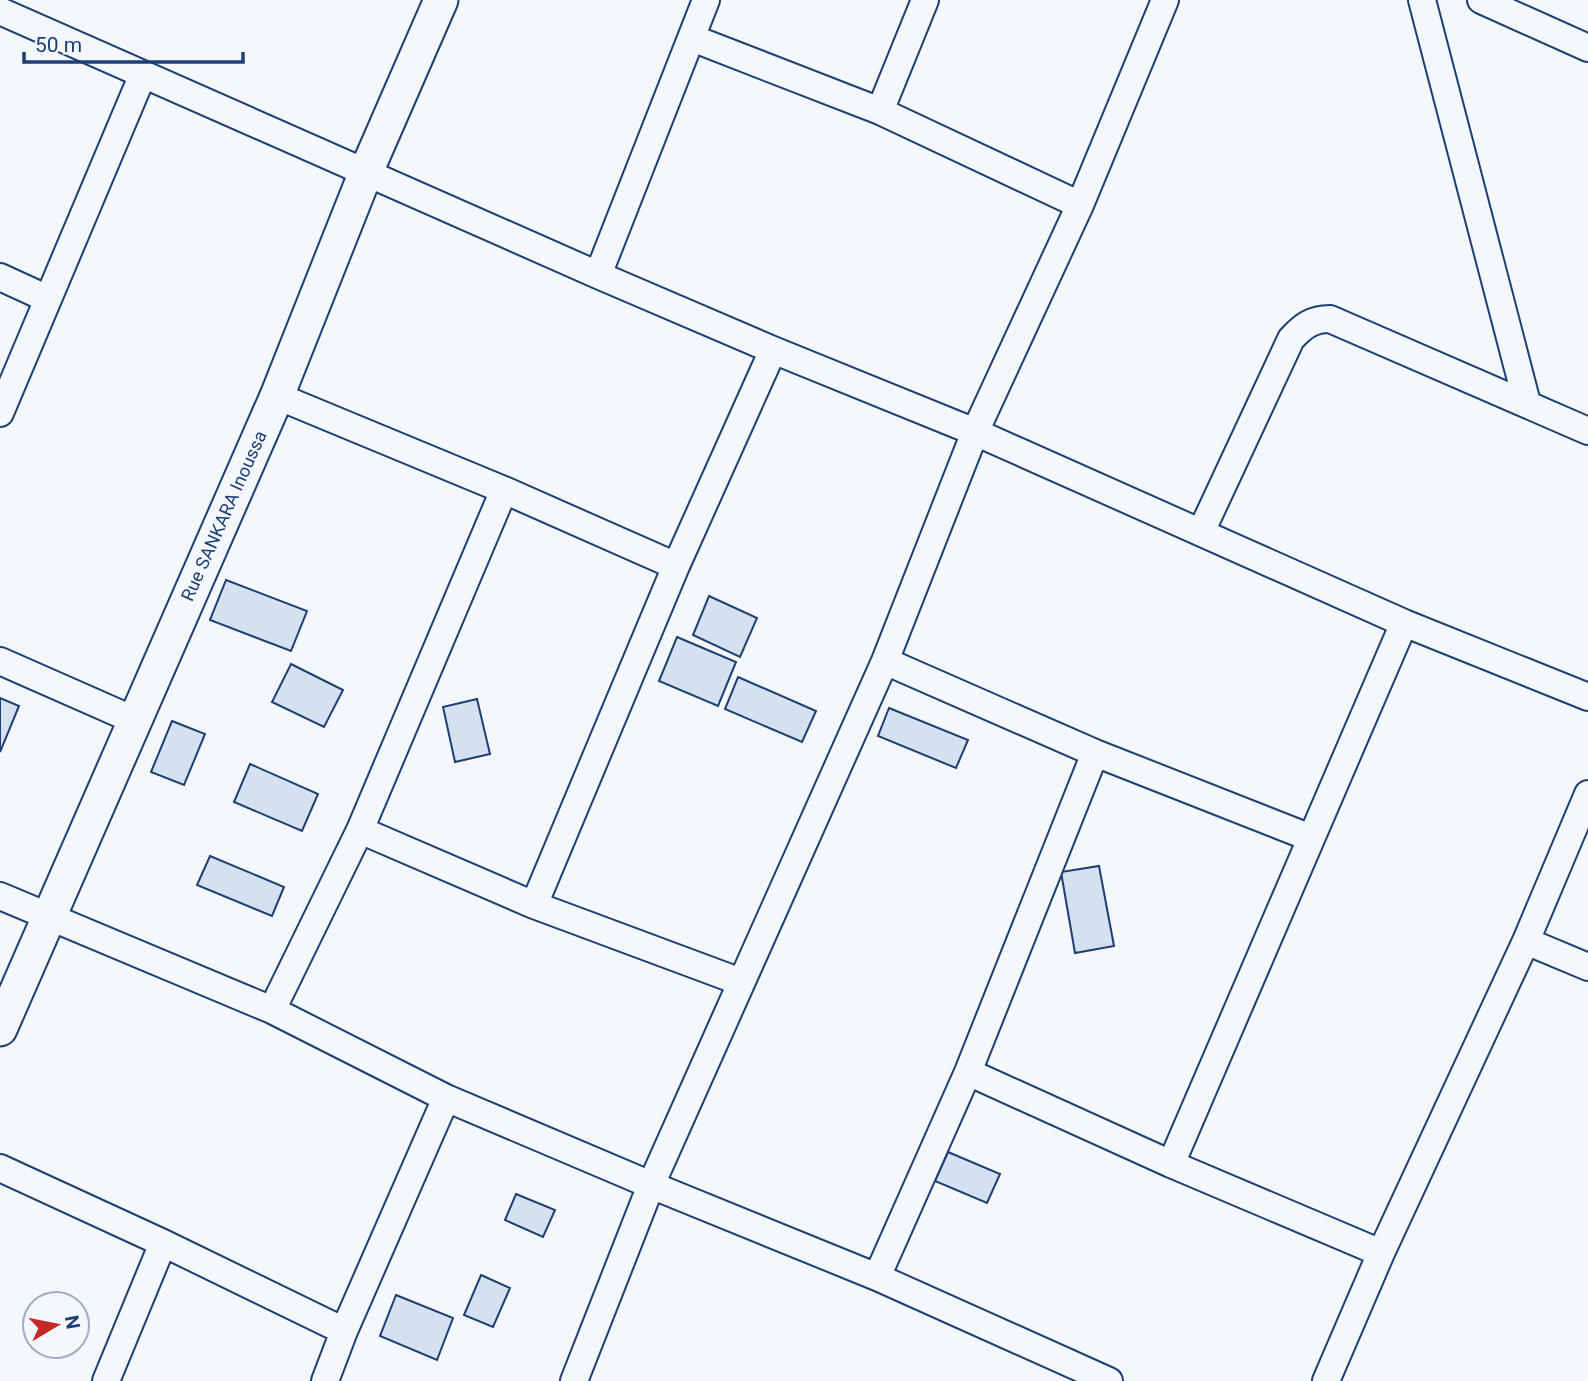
<svg xmlns="http://www.w3.org/2000/svg" width="1588" height="1381" font-family="Roboto,sans-serif">
  <rect width="100%" height="100%" fill="#f4f7fb"/>
  <path fill="#d5e0f0" stroke="#1d3f73" stroke-width="2" d="M 226,580 L 307,611 L 291,651 L 210,620 Z
    M 709,596 L 757,618 L 740,657 L 693,635 Z
    M 677,637 L 736,662 L 718,706 L 659,681 Z
    M 291,664 L 343,690 L 324,727 L 272,702 Z
    M 738,677 L 816,711 L 802,742 L 725,709 Z
    M 0,698 L 19,706 L 0,752 Z
    M 477,699 L 490,754 L 455,762 L 443,707 Z
    M 889,708 L 968,740 L 956,768 L 878,736 Z
    M 172,721 L 205,734 L 184,785 L 151,772 Z
    M 250,764 L 318,794 L 302,831 L 234,802 Z
    M 210,856 L 284,887 L 272,916 L 197,885 Z
    M 1099,866 L 1114,946 L 1075,953 L 1061,872 Z
    M 948,1152 L 1000,1174 L 987,1203 L 935,1181 Z
    M 516,1194 L 555,1210 L 543,1237 L 505,1220 Z
    M 481,1275 L 510,1288 L 493,1327 L 464,1315 Z
    M 396,1295 L 453,1318 L 437,1360 L 380,1336 Z"/>
  <g fill="none" stroke-linecap="round" stroke-linejoin="round">
    <defs>
      <path id="minor" d="M 1422,0 L 1527,403
        M 1481,0 L 1588,48
        M 0,11 L 598,275 L 773,350 L 975,432 L 1404,623 L 1588,697
        M 692,38 L 880,111 L 1080,205
        M 880,111 L 925,0
        M 598,275 L 706,0
        M 0,277 L 48,299
        M 277,396 L 504,490 L 676,566
        M 0,413 L 143,74
        M 1201,532 L 1291,339 C 1303,326 1312,319 1330,319 L 1588,431
        M 0,661 L 134,720
        M 885,661 L 1095,753 L 1311,838
        M 360,830 L 534,905 L 741,982
        M 0,896 L 272,1010 L 446,1098 L 651,1185 L 877,1277 L 1109,1381
        M 534,905 L 676,566 L 773,350
        M 1526,941 L 1588,967
        M 272,1010 L 360,830 L 504,490
        M 968,1072 L 1171,1164 L 1381,1253
        M 1171,1164 L 1404,623
        M 0,1168 L 163,1243 L 344,1331
        M 877,1277 L 968,1072 L 1095,753
        M 106,1381 L 163,1243
        M 325,1381 L 344,1331 L 446,1098
        M 574,1381 L 651,1185 L 885,661 L 975,432 L 1080,205 L 1165,0
        M 1326,1381 L 1381,1253 L 1526,941 L 1588,794"/>
      <path id="tertiary" d="M 0,1029 L 277,396 L 366,172 L 441,0"/>
    </defs>
    <use href="#minor" stroke="#1d3f73" stroke-width="30"/>
    <use href="#tertiary" stroke="#1d3f73" stroke-width="37"/>
    <use href="#minor" stroke="#f4f7fb" stroke-width="26"/>
    <use href="#tertiary" stroke="#f4f7fb" stroke-width="33"/>
  </g>
  <g text-anchor="middle" stroke-width="5" stroke-linejoin="round" paint-order="stroke">
    <g font-size="18" fill="#1d3f73" stroke="#f4f7fb">
      <text transform="translate(224 516) rotate(-66)" y="6">Rue SANKARA Inoussa</text>
    </g>
  </g>
  <g transform="translate(56 1325) rotate(80)"><circle r="33" fill="#f4f7fb" stroke="#9eadc5" stroke-width="2"/>
  <path d="M0-5L12 26L0 18L-12 26Z" fill="#c62828"/>
  <text y="-10" font-size="19" font-weight="bold" text-anchor="middle" fill="#1d3f73">N</text>
  </g>
  <path d="M24 52v10h219v-10" fill="none" stroke="#1d3f73" stroke-width="3.5"/>
  <text x="35" y="52" font-size="21" fill="#1d3f73" stroke="#f4f7fb" stroke-width="5" paint-order="stroke">50 m</text>
</svg>
